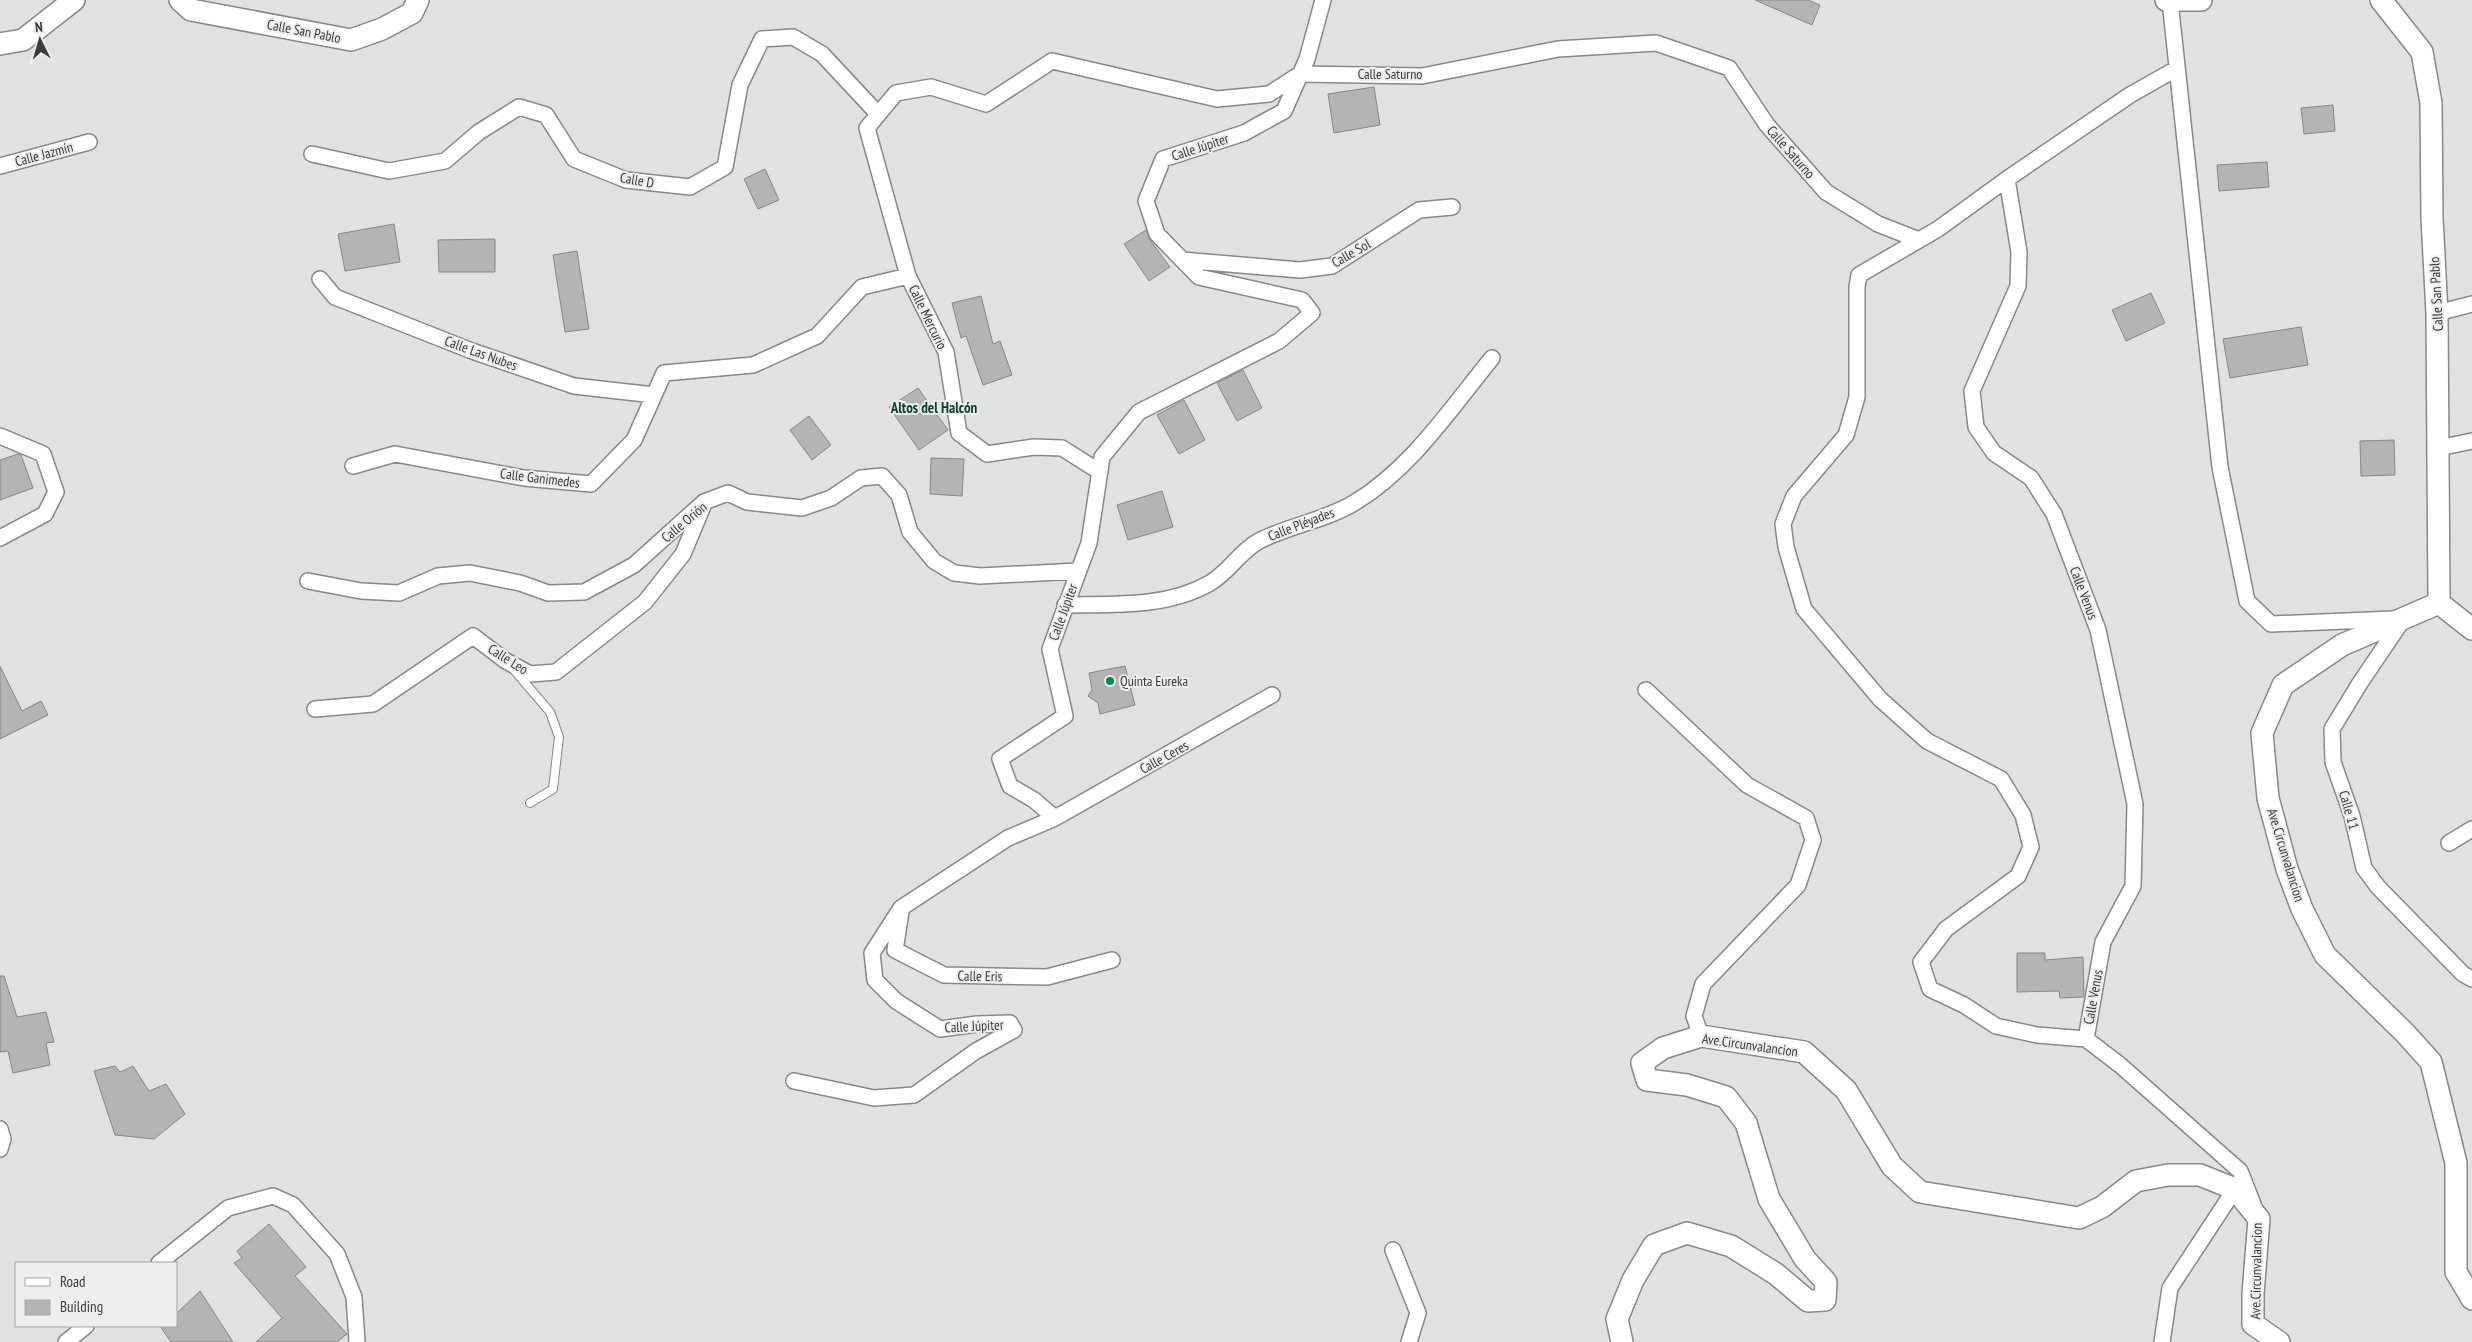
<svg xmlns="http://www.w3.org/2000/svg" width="2472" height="1342" font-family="'PT Sans Narrow',sans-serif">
  <rect width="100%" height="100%" fill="#e0e1e2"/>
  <path fill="#b3b4b5" stroke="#868788" d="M 1755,0 L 1808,0 L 1820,5 L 1812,25 Z
    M 1374,87 L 1380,125 L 1334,133 L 1328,94 Z
    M 2333,105 L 2335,131 L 2304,134 L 2301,108 Z
    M 2267,162 L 2269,187 L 2219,191 L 2217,165 Z
    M 765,169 L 779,200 L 758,209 L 744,179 Z
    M 394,224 L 400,262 L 345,271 L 338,234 Z
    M 1146,230 L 1150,240 L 1170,267 L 1149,281 L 1124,244 Z
    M 495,239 L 495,272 L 439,272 L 438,240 Z
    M 577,251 L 589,329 L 565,332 L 553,255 Z
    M 2151,293 L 2165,323 L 2126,341 L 2112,310 Z
    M 981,296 L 993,344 L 1000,341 L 1012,375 L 983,385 L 966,336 L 961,338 L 952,303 Z
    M 2301,327 L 2308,365 L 2230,378 L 2223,339 Z
    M 1243,370 L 1262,408 L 1237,421 L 1217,383 Z
    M 918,388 L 948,430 L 919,450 L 889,407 Z
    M 1184,400 L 1205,440 L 1179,454 L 1157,415 Z
    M 809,416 L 831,445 L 812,460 L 790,430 Z
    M 2394,440 L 2395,475 L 2361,476 L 2360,441 Z
    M 18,454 L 21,455 L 33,488 L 0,500 L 0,460 Z
    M 931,458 L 964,459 L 962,496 L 930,494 Z
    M 1162,491 L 1173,527 L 1128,540 L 1117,505 Z
    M 0,666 L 22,711 L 41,701 L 48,715 L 0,739 Z
    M 1125,666 L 1135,705 L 1100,714 L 1098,703 L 1088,696 L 1092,690 L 1089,673 Z
    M 2017,953 L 2045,953 L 2045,960 L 2083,957 L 2084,997 L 2060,998 L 2059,991 L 2017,992 Z
    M 0,976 L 4,976 L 17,1017 L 46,1012 L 54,1042 L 46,1043 L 50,1065 L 13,1073 L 8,1051 L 0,1052 Z
    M 115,1066 L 120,1072 L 133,1066 L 149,1091 L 166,1084 L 185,1114 L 154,1139 L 115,1135 L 94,1071 Z
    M 269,1224 L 306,1267 L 295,1276 L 347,1334 L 337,1342 L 256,1342 L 282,1318 L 234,1263 L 242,1258 L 237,1251 Z
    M 200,1291 L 233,1342 L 171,1342 L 160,1326 L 176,1326 L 176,1314 Z"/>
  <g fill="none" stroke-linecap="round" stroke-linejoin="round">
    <defs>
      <path id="lane" d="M 514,670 L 550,712 L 559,737 L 553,789 L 530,803"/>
      <path id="street" d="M 2170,1 L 2220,467 L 2247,601 L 2271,624 L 2393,619
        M 2176,69 L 2130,95 L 2007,179 L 1938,229 L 1859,275 L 1857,287 L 1857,397 L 1846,435 L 1794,496 L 1783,524 L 1786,547 L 1804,609 L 1880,699 L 1927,741 L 2001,779 L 2023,815 L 2031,847 L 2018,876 L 1946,929 L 1921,962 L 1930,989 L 1964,1005 L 1996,1026 L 2037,1035 L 2086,1039 L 2120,1065 L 2240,1171 L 2253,1204
        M 312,154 L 389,171 L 445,161 L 479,132 L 519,107 L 546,115 L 574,159 L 626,180 L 690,187 L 725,167 L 740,85 L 762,39 L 793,37 L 822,54 L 878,114
        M 0,166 L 89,142
        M 2007,179 L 2019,252 L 2018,286 L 1972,391 L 1976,427 L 1994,453 L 2031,478 L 2054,514 L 2098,630 L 2135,804 L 2133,886 L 2103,942 L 2086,1039
        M 1182,260 L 1300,270 L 1332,266 L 1419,210 L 1452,207
        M 320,279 L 335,297 L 472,351 L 574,386 L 654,395
        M 2437,313 L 2472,304
        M 0,436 L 43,454 L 56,492 L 45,514 L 0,538
        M 2438,448 L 2472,441
        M 353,466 L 395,454 L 524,478 L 591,484 L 634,440 L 664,373 L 753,365 L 817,336 L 862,287 L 908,276
        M 1100,472 L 1062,448 L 1034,447 L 987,454 L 959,433 L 946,352 L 908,276 L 867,128 L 896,93 L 931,87 L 986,104 L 1052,61 L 1217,99 L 1269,94 L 1300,74 L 1422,76 L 1558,49 L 1656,43 L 1729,68 L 1767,125 L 1826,192 L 1878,224 L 1919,240
        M 308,581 L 361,591 L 399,593 L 438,576 L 470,573 L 520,583 L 548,593 L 584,592 L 634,565 L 704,502 L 728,493 L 747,502 L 802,508 L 831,498 L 861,478 L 882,476 L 899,495 L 910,532 L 934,561 L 954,573 L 980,576 L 1078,571
        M 1065,605 C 1113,604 1167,608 1210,583 C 1228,573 1240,551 1259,541 C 1288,526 1326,520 1354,503 C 1411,469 1451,408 1492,358
        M 2404,618 L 2360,683 L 2332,729 L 2333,762 L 2352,816 L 2364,868 L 2378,887 L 2463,974 L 2472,979
        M 1646,690 L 1747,785 L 1806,818 L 1813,840 L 1798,885 L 1703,984 L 1694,1016 L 1701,1036
        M 315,709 L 373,704 L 473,636 L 506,661 L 530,674 L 556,672 L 645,602 L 683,554 L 703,506
        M 1055,818 L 1272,695
        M 2449,843 L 2472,829
        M 901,912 L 895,950 L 944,975 L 1047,977 L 1112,960
        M 794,1081 L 874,1098 L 914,1095 L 976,1051 L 1014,1030 L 1010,1023 L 977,1024 L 940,1029 L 896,1001 L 875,980 L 872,953 L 901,908 L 1008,838 L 1055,818 L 1034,800 L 1010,786 L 1000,759 L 1065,716 L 1050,649 L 1089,543 L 1102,457 L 1139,412 L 1279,341 L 1312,313 L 1302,300 L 1199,277 L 1157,234 L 1146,201 L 1163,159 L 1244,133 L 1284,111 L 1307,59 L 1323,0
        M 0,1129 L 3,1139 L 0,1149
        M 1393,1250 L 1418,1313 L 1409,1342
        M 159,1263 L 228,1208 L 273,1196 L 293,1205 L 337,1254 L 354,1297 L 357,1342
        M 66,1342 L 86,1326
        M 2162,1342 L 2170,1288 L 2235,1189"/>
      <path id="secondary" d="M 180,0 L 191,10 L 351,40 L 382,29 L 412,13 L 418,0
        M 2166,0 L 2201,0
        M 2381,0 L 2422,52 L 2431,103 L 2432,218 L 2437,313 L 2439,603
        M 0,44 L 23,40 L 74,0
        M 2439,603 L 2342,645 L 2283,685 L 2262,733 L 2268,798 L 2287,869 L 2302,909 L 2325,955 L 2405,1033 L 2431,1062 L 2456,1163 L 2456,1272 L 2472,1299
        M 2439,603 L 2472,629
        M 1622,1342 L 1617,1319 L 1633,1280 L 1654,1245 L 1687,1233 L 1731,1246 L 1776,1274 L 1808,1301 L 1825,1300 L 1826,1282 L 1805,1259 L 1769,1199 L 1746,1123 L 1726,1097 L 1687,1085 L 1647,1080 L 1642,1063 L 1663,1048 L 1701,1036 L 1804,1052 L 1846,1090 L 1892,1166 L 1920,1192 L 2079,1218 L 2102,1207 L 2136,1181 L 2168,1175 L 2200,1175 L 2235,1189 L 2259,1219 L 2253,1294 L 2253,1324 L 2279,1342"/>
    </defs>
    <use href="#lane" stroke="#878889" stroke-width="10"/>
    <use href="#street" stroke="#878889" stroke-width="18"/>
    <use href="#secondary" stroke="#878889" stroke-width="24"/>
    <use href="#lane" stroke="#fff" stroke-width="8"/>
    <use href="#street" stroke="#fff" stroke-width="15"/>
    <use href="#secondary" stroke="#fff" stroke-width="21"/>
  </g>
  <circle fill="#008c4a" stroke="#edeeef" stroke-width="2" cx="1110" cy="681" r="5"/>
  <g text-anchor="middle" stroke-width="4" stroke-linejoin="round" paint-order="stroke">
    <g font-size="14" fill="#3b3c3c" stroke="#edeeef">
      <text transform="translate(304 31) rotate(11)" y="5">Calle San Pablo</text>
      <text x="1390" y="79">Calle Saturno</text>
      <text transform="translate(1200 147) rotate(-18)" y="5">Calle Júpiter</text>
      <text transform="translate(1791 152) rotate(49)" y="5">Calle Saturno</text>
      <text transform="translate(44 154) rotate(-15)" y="5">Calle Jazmín</text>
      <text transform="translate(637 180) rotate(10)" y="5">Calle D</text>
      <text transform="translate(1351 253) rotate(-30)" y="5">Calle Sol</text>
      <text transform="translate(2436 294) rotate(-93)" y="5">Calle San Pablo</text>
      <text transform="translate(928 317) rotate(64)" y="5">Calle Mercurio</text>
      <text transform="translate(481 353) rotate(20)" y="5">Calle Las Nubes</text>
      <text transform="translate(540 478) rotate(7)" y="5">Calle Ganimedes</text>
      <text transform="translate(684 522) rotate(-40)" y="5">Calle Orión</text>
      <text transform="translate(1301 524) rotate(-21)" y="5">Calle Pléyades</text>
      <text transform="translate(2084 593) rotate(69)" y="5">Calle Venus</text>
      <text transform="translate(1063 612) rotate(-70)" y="5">Calle Júpiter</text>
      <text transform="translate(508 659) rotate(32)" y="5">Calle Leo</text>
      <text transform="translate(1164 757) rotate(-29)" y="5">Calle Ceres</text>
      <text transform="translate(2349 810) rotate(74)" y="5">Calle 11</text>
      <text transform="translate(2286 855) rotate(73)" y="5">Ave.Circunvalancion</text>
      <text transform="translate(980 976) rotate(1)" y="5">Calle Eris</text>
      <text transform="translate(2093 997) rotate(-80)" y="5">Calle Venus</text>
      <text transform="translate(974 1026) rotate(-3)" y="5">Calle Júpiter</text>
      <text transform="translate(1750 1045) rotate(8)" y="5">Ave.Circunvalancion</text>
      <text transform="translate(2256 1271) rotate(-89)" y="5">Ave.Circunvalancion</text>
    </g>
    <g font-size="14" fill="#3b3c3c" stroke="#edeeef" text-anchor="start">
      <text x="1120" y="686">Quinta Eureka</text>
    </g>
    <g font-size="15" font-weight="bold" fill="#0b4424" stroke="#edeeef">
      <text x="934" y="413">Altos del Halcón</text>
    </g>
  </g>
  <rect x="15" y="1262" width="162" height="65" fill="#edeeef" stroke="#a6a7a7"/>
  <rect x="25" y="1278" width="25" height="8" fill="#ffffff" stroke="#a6a7a7"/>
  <text x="60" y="1287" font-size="15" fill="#3b3c3c">Road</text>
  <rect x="25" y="1300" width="25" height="15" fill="#b3b4b5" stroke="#a6a7a7"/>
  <text x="60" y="1312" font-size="15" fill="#3b3c3c">Building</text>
  <g transform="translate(40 40) rotate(355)" stroke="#edeeef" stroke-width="4" paint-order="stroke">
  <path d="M0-4L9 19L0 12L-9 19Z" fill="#3b3c3c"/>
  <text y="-8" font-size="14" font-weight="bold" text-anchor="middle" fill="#3b3c3c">N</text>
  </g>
</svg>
